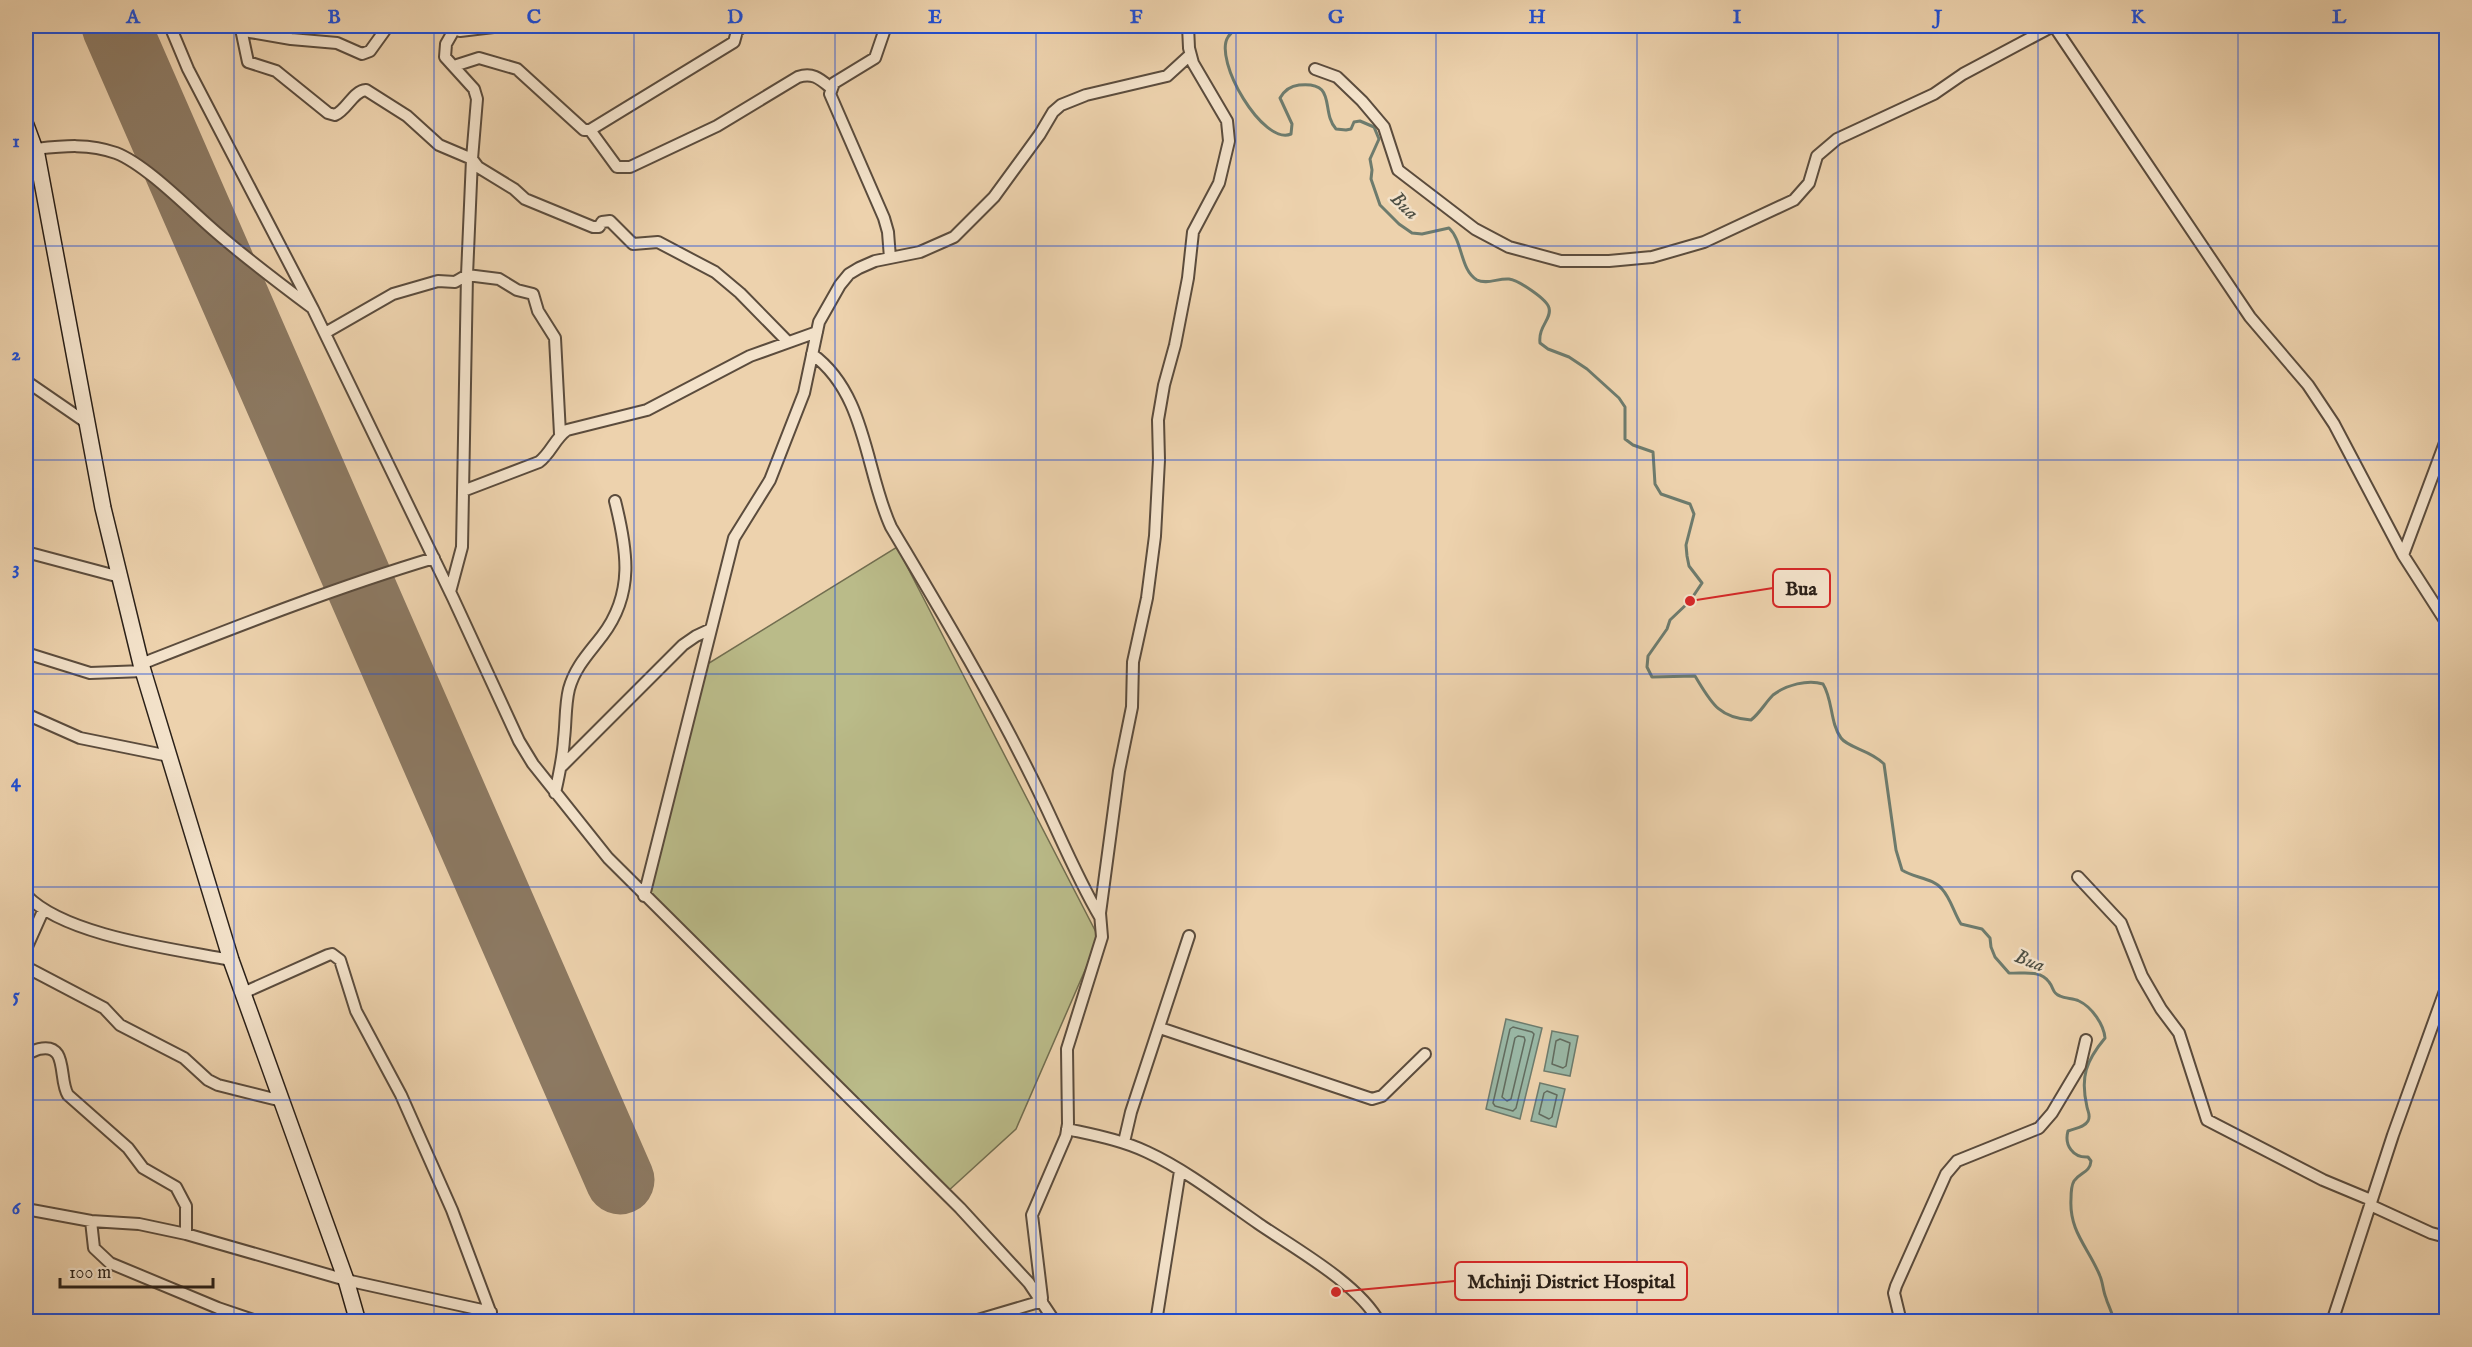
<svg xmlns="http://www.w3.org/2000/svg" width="2472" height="1347" font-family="'IM FELL English',serif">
  <rect width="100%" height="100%" fill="#edd2ad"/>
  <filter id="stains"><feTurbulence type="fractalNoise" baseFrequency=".00333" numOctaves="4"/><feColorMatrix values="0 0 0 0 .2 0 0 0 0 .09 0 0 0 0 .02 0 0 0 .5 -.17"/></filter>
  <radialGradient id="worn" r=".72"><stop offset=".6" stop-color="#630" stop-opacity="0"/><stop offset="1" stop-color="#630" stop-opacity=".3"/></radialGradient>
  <path fill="#babb89" stroke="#726e50" stroke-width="1.5" d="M 897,547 L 1099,938 L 1016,1129 L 947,1192 L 646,897 L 701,668 Z"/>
  <path fill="#9ab8a6" stroke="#6d7b6d" stroke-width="1.5" d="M 1506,1019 L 1542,1028 L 1520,1119 L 1486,1109 Z
    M 1552,1031 L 1578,1036 L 1570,1076 L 1544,1071 Z
    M 1540,1083 L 1565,1089 L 1556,1127 L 1531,1121 Z"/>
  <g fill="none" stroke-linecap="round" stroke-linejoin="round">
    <path stroke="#626c5f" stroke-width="1.5" d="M 1513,1027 L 1532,1032 L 1534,1034 L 1516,1108 L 1513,1111 L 1495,1106 L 1493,1103 L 1510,1029 Z
      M 1518,1036 L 1524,1037 L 1525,1040 L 1511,1099 L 1507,1101 L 1502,1097 L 1515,1038 Z
      M 1560,1039 L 1570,1043 L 1566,1066 L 1563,1068 L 1552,1064 L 1556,1041 Z
      M 1547,1091 L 1557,1095 L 1552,1117 L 1549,1119 L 1539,1114 L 1544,1093 Z"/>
    <path stroke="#6d7b6d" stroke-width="3" d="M 1247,26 C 1240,28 1232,30 1228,37 C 1213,60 1263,146 1291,134 L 1292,124 L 1280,98 C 1284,91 1290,86 1299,85 C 1338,81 1320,111 1336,129 L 1346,130 L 1351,129 L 1354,122 L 1360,121 L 1374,127 L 1379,139 L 1370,159 L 1372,170 L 1371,179 L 1380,205 L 1399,224 L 1412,233 L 1422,234 L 1449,228 C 1463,241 1460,270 1477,280 C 1487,285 1498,278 1509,279 C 1518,280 1547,299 1549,308 C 1552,319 1538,326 1540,343 L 1548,349 L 1569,357 L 1587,369 L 1619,398 L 1625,407 L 1625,439 L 1633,445 L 1653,452 L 1655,484 L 1661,494 L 1690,504 L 1694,514 L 1686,545 L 1687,556 L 1689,566 L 1702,583 L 1690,601 L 1670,620 L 1667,629 L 1648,656 L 1647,667 L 1652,677 L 1695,676 C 1711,702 1718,718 1751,720 C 1760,713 1765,703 1773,695 C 1786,685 1808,679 1823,684 C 1833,700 1830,723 1841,738 C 1848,748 1871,750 1884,764 L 1896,850 L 1902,870 C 1914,878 1933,878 1942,889 C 1951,899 1954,913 1961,924 L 1982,929 L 1990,938 L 1991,947 L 1995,957 L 2009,973 C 2022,974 2040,969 2049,982 C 2054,988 2052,993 2060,996 C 2066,999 2073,998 2079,1001 C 2092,1007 2104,1025 2105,1038 C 2086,1061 2080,1077 2087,1107 C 2088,1112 2091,1116 2088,1121 C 2084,1128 2075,1128 2068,1131 C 2064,1145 2073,1158 2088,1157 L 2091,1161 C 2090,1173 2080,1172 2074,1181 C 2071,1186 2071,1194 2071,1199 C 2069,1232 2089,1248 2100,1276 C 2103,1283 2103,1291 2106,1298 C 2108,1306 2112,1310 2113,1319 L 2110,1322"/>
    <path stroke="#8c7962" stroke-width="69" d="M 116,26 L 620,1180"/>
    <defs>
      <path id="street" d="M 170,26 L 188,69 L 313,309 L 453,598 L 519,741 L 533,764 L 608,858 L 960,1208 L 1029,1283 L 1055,1322
        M 233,26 L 250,32 L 291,39 L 337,43 L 362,54 L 370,51 L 388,26
        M 447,26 L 460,31 L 502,26
        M 886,26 L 875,58 L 834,83 L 830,94 L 884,218 L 888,232 L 890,258
        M 2054,26 L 2250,317 L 2308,385 L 2334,424 L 2403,555 L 2446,622
        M 241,29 L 248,62 L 276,71 L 328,113 L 335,115 C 347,110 353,91 366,90 L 407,116 L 439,145 L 472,159 L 478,167 L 514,189 L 525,199 L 593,227 L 599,227 L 602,222 L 610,221 L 633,244 L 658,242 L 715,272 L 740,293 L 788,342
        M 454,66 L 479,58 L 517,69 L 584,130 L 590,130 L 734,42 L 737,31 L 743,26
        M 1315,69 L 1337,77 L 1362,101 L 1384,127 L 1398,170 L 1475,229 L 1509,247 L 1561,261 L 1609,261 L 1652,257 L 1704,242 L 1794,200 L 1809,183 L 1817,156 L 1837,139 L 1934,94 L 1963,74 L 2053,26
        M 590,130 L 617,167 L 630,167 L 717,126 L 798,77 C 813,72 820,79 831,88
        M 35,149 C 63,146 89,143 116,153 C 147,165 191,211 217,233 C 247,259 279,283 311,307
        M 325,333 L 393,294 L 438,281 L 455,282 L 467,275 L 499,279 L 517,290 L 533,294 L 538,311 L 555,338 L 560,434
        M 812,354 C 867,394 865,471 891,527 C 939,608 988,689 1030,774 C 1054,821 1073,871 1100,917
        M 26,381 L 87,423
        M 463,491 L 539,462 C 551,453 555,438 567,430 L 647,410 L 750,356 L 817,332
        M 26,552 L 120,577
        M 2403,555 L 2446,440
        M 450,592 L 462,547 L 467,275 L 472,159 L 477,99 L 474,89 L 445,57 L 446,44 L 454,30
        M 26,653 L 90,673 L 144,671
        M 141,664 C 238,626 334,588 434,558
        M 26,714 L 80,738 L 169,756
        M 562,766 L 683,645 L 696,636 L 711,629
        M 555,793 C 559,775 563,758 564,739 C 566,723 565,705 569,689 C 575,667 589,653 602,636 C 635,593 627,549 615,501
        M 2078,877 L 2121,923 L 2142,976 L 2161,1009 L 2179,1033 L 2207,1120 L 2323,1180 L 2371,1200
        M 26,895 C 65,936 174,949 231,960
        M 644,896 L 734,538 L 770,480 L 804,393 L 819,322 L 840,285 L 849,274 L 859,268 L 875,261 L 920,252 L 954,237 L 994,197 L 1040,134 L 1053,112 L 1061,105 L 1086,95 L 1167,76 L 1190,55
        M 26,949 L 43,911
        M 26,967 L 104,1008 L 120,1025 L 184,1058 L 208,1080 L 218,1085 L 282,1101
        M 243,993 L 328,955 L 332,954 L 340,960 L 356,1011 L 401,1095 L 452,1210 L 494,1322
        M 1160,1028 L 1372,1099 L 1382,1096 L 1425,1054
        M 26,1054 C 30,1053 35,1050 39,1049 C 69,1042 58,1080 68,1095 L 128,1148 L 143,1168 L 176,1187 L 186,1206 L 186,1234
        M 1067,1129 C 1094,1135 1122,1140 1147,1152 C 1186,1170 1223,1199 1259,1224 C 1294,1248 1359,1284 1379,1322
        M 1124,1142 L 1131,1112 L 1189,936
        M 2370,1205 L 2431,1233 L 2446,1237
        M 26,1209 L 91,1221 L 139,1224 L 186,1234 L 346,1280 L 491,1312
        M 91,1221 L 94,1248 L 110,1263 L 218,1308 L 259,1322
        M 1042,1298 L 1032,1215 L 1066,1136 L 1068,1124 L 1067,1049 L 1102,937 L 1100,913 L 1119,771 L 1132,707 L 1133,662 L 1147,598 L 1155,536 L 1159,460 L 1158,420 L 1164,385 L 1175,345 L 1188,278 L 1193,232 L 1219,183 L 1229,141 L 1227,121 L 1193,63 L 1189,48 L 1188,26
        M 971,1322 L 1042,1301
        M 1156,1322 L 1180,1171
        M 1901,1322 L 1894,1293 L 1896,1286 L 1946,1174 L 1957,1161 L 2039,1128 L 2052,1113 L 2080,1066 L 2086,1040
        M 2332,1322 L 2393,1135 L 2446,988"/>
      <path id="secondary" d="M 26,125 L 37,155 L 103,508 L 141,664 L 231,960 L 346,1280 L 358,1322"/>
    </defs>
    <use href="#street" stroke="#5b4c3d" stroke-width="14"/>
    <use href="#secondary" stroke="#2a2018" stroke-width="18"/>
    <use href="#street" stroke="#f3e2ca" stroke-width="10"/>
    <use href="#secondary" stroke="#f3e2ca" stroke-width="15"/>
  </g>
  <path fill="none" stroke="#1d4ed8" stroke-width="1.5" stroke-opacity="0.55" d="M 234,26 L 234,1322M 434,26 L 434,1322M 634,26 L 634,1322M 835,26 L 835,1322M 1036,26 L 1036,1322M 1236,26 L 1236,1322M 1436,26 L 1436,1322M 1637,26 L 1637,1322M 1838,26 L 1838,1322M 2038,26 L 2038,1322M 2238,26 L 2238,1322M 26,246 L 2446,246M 26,460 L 2446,460M 26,674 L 2446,674M 26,887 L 2446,887M 26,1100 L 2446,1100"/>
  <g text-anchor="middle" stroke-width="5" stroke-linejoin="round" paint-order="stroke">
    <g font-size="20" font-style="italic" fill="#4c4e43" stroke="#f3e2ca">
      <text transform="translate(1405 205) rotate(44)" y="7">Bua</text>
      <text transform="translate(2030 960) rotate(21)" y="7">Bua</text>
    </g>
  </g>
  <path fill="none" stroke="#d62828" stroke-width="2" d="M1690 601L1773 588M1336 1292L1455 1281"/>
  <g fill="#d62828" stroke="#f3e2ca" stroke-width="2">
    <circle cx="1690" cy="601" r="6"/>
    <circle cx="1336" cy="1292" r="6"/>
  </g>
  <g fill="#f3e2ca" stroke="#d62828" stroke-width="2">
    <rect x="1773" y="569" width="57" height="38" rx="6"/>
    <rect x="1455" y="1262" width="232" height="38" rx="6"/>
  </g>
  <g font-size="20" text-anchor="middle" font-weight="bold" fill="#2a2018">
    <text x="1801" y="595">Bua</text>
    <text x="1571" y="1288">Mchinji District Hospital</text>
  </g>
  <rect width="2472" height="1347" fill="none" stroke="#edd2ad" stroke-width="66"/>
  <path d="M60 1278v9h153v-9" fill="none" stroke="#2a2018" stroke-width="3"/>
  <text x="69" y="1278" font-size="18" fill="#2a2018" stroke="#f3e2ca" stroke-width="4.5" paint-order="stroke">100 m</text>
  <rect x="33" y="33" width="2406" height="1281" fill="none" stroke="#1d4ed8" stroke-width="2"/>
  <g font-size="20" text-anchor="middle" font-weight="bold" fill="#1d4ed8">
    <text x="133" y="23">A</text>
    <text x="334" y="23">B</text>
    <text x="534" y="23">C</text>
    <text x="735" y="23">D</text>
    <text x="935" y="23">E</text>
    <text x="1136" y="23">F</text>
    <text x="1336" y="23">G</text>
    <text x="1537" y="23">H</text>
    <text x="1737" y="23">I</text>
    <text x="1938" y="23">J</text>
    <text x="2138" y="23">K</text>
    <text x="2339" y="23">L</text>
    <text x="16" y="147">1</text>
    <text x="16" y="360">2</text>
    <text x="16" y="574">3</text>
    <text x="16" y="787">4</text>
    <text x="16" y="1001">5</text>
    <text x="16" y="1214">6</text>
  </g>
  <rect width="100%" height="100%" filter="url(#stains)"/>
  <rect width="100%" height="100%" fill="url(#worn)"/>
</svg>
